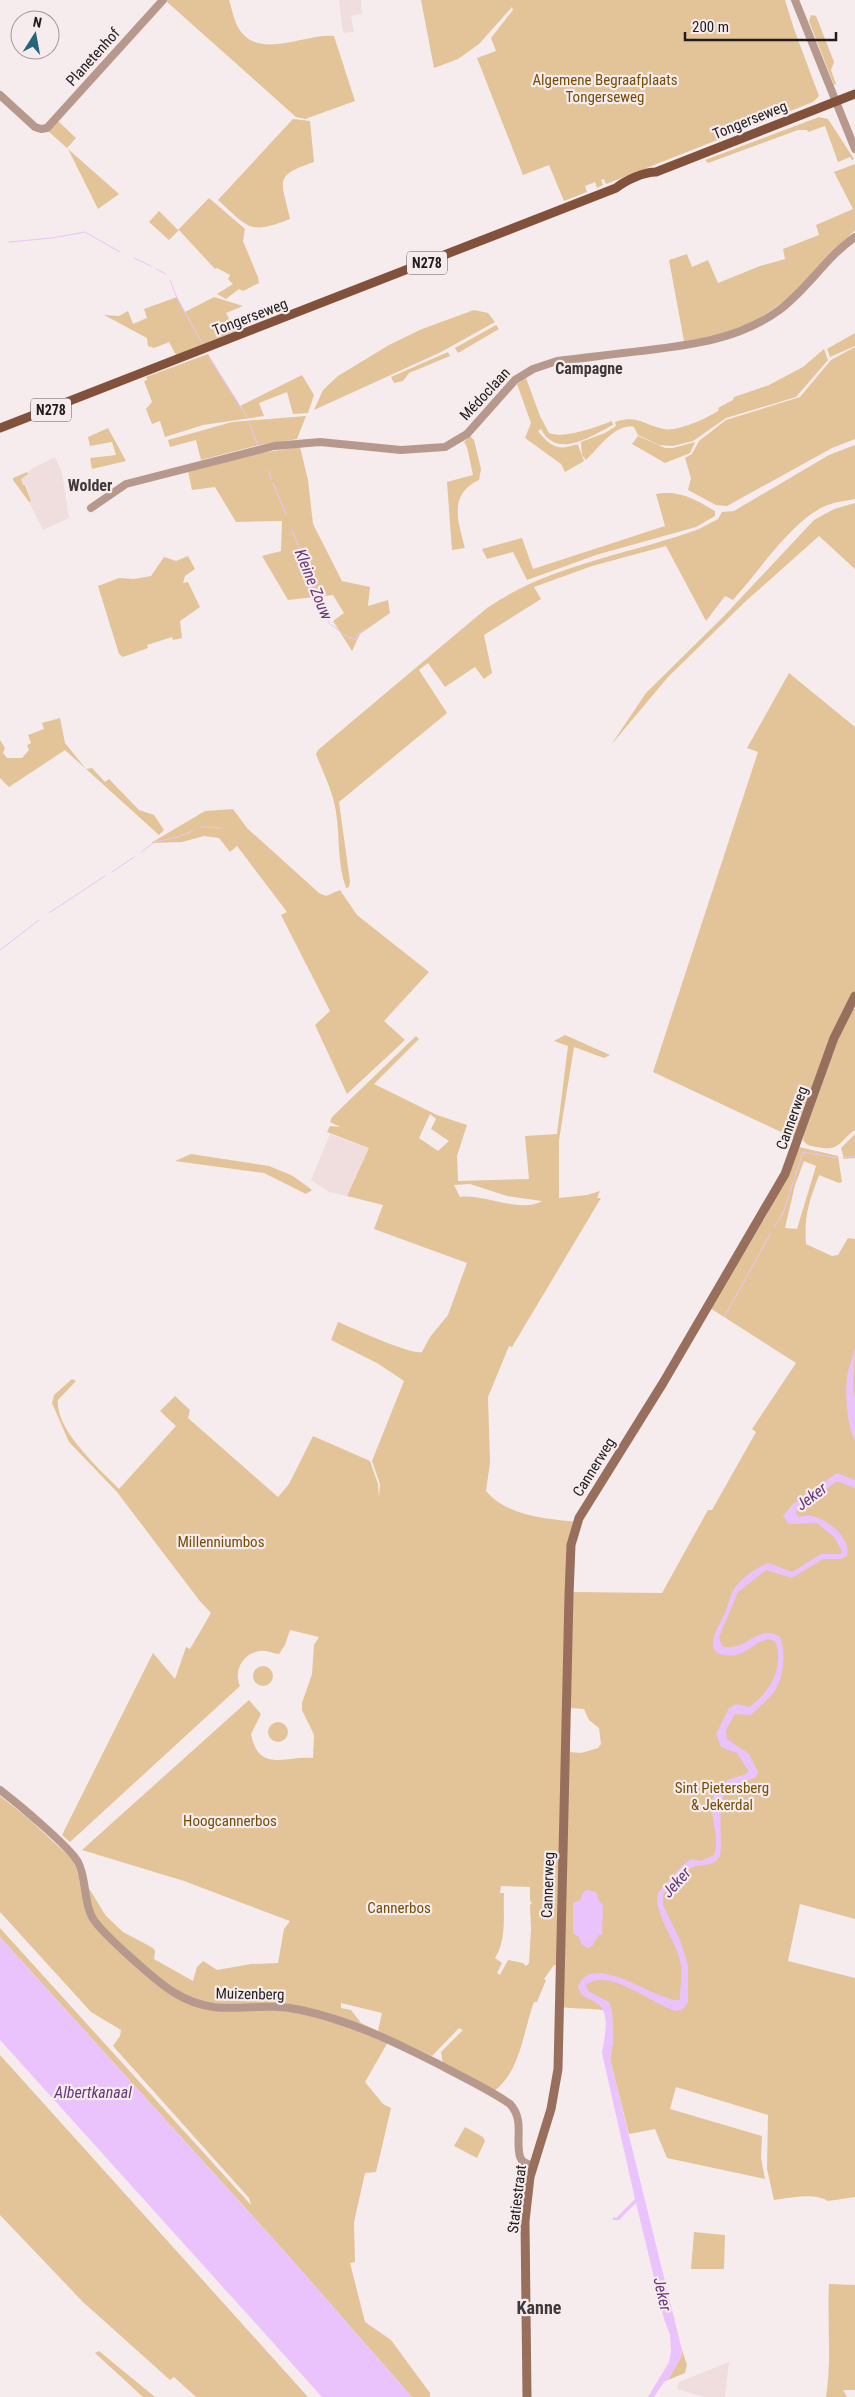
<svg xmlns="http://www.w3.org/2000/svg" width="855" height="2397" font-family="'Roboto Condensed',sans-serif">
  <rect width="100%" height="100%" fill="#f6eced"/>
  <path fill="#f0dede" d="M 339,0 L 361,0 L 362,14 L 351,16 L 354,32 L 343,33 Z
    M 55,457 L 62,473 L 69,518 L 43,530 L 29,502 L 31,500 L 26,484 L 23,485 L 21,479 L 33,468 Z
    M 330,1134 L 369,1148 L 347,1196 L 329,1192 L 311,1180 Z
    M 729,2362 L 725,2397 L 704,2397 L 677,2389 L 679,2382 Z"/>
  <path fill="#e3c398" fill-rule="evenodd" d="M 168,0 L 229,0 C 232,9 234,21 239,29 C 259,61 306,33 334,36 L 355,101 L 305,119 L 296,117 L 166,1 Z
    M 421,0 L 785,0 L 794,29 L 819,96 L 813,102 L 606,184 L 604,179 L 601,180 L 603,185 L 597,188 L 595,182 L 585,186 L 587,192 L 564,201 L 549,165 L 523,175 L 477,58 L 496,51 L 491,38 L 513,10 L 512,7 L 479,44 L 458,59 L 434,68 Z
    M 811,15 L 816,16 L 834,62 L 831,70 L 836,84 L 834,85 L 809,21 Z
    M 819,117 L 828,119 L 854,159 L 852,160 L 850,157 L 838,162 L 825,126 L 808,132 L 807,130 L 798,130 L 708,163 L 705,160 Z
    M 293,119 L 310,121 L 314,162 C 272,176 282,181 290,219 C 249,235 249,228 218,200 Z
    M 58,121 L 76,138 L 67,148 L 48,131 Z
    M 68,149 L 119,194 L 98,209 Z
    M 855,164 L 855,230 L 791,296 L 772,310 L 750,324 L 713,337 L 684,341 L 669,260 L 687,254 L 692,267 L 708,260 L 718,283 L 760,266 L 785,259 L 783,249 L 819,235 L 816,225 L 853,209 L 834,172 Z
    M 209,198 L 245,229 L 243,241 L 258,277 L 259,283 L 243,291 L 239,289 L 226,299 L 217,294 L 233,284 L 228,279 L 230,275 L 217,268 L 215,269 L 179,230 L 169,240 L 149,222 L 159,211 L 178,230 Z
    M 177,297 L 185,312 L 214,297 L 243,306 L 226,313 L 236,331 L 176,355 L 169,342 L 154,348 L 148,346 L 147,338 L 104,315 L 119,316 L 128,311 L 133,324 L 147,318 L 144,309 Z
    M 474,310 L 488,313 L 495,322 L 441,352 L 314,410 L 323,390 L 338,376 L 389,345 L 422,329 Z
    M 496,325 L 499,329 L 458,353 L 455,348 Z
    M 855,333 L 855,346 L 830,357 L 827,349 Z
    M 855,347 L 855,439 L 832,448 L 727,506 L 716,505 L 688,490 L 691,478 L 685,458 L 692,454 L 699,441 L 726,420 L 800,397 L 831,360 Z
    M 824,349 L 828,360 L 796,397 L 726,418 L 693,441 L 673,446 L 659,445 L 638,435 L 634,427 C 615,423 599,448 586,460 L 582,455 L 581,442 L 605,433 L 616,426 L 615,422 C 635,414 645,425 664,429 C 676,432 709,418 719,410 L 718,408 L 733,400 L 734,397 L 769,385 L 803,367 Z
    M 448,352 L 450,356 L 409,373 L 403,381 L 394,383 L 391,377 Z
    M 208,354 L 240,406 L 302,375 L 314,395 L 308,413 L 293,414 L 287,392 L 259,403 L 264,416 L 203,425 L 165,437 L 160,421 L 152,424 L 146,409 L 152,402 L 144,381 L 147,380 L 146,377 Z
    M 526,378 L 540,416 L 549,433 C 565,439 596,427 612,421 L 613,425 C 591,436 557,460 541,429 L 538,431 C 544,439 554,450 566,447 C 571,447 574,444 578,445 L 584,461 L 565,472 L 561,464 L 525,438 L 531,423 L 517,384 Z
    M 306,416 L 297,439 L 259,445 L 201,460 L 196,440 L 170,447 L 168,440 L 232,422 Z
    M 108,428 L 126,461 L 92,469 L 90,458 L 116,455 L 112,442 L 90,446 L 88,437 Z
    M 470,436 L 474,440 L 481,469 L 479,480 C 448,494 458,522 465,548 L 452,550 L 447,482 L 473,475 L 467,447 L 464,442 Z
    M 638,436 L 665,448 L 673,448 L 695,442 L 690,453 L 665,463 L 632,444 Z
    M 855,445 L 855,499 C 845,501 834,502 825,506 C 792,521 762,567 738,594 L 733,600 L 725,596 L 706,621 L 666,546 L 592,566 L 534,587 L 541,599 L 484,635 L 492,673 L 484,679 L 475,667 L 445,687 L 428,663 L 419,670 L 447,713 L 339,802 L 350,882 L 349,887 L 346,888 C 337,863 340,838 336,812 C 333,791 323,773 316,754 L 318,750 L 487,608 C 551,564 628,555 699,529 L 718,519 L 722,512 L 734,511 L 829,455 Z
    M 300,447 L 308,480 L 313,524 L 342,581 L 370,587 L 368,606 L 388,600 L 390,613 L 360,634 L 352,651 L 333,621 L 344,613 L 333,595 L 288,600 L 262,556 L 281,551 L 282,521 L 236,522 L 215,487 L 192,490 L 188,471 L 260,453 Z
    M 27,472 L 28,474 L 21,479 L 23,485 L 25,485 L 31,501 L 29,502 L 13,480 L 13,478 Z
    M 664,493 C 684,492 698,501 715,511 L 715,516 L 696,527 L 596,555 L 527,580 L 513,552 L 487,559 L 482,549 L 522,538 L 533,569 L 665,526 L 656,494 Z
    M 855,503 L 855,569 L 819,536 L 747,600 L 668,677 L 611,745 L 646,693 L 724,616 L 814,520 L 834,509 Z
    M 188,556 L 195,569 L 185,576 L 183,583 L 188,582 L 200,607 L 180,621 L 182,638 L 173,640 L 172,637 L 147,645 L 148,648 L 123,657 L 119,654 L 98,586 L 119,578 L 134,579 L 151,576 L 164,557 L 176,561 Z
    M 789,673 L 855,727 L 855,992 L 794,1138 L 653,1072 L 758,752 L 747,748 Z
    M 60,718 L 65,743 L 86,769 L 92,768 L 105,782 L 109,779 L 139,810 L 154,815 L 164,830 L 159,835 L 65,750 L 9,787 L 0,778 L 0,740 L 5,748 L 3,753 L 7,758 L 22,758 L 29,750 L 27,745 L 31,743 L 28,735 L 44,729 L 42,723 Z
    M 233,809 L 247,828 L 319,893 L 326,896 L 340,890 L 357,915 L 429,972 L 384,1021 L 405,1040 L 347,1094 L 315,1025 L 330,1011 L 281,915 L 287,912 L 237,846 L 230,852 L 219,838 L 204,836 L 182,842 L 151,843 L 205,811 Z
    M 852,1008 L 855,1009 L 855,1130 C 838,1142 840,1152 817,1147 C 811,1146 807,1146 803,1140 L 804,1135 L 843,1026 Z
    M 565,1035 L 610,1055 L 604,1058 L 574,1047 L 559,1140 L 559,1198 L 587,1195 L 600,1191 L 597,1198 L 601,1198 L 512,1347 L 509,1346 L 488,1397 L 490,1463 L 486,1491 C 508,1517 548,1519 580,1522 L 573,1550 L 572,1592 L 662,1593 L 708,1510 L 712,1510 L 756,1432 L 752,1429 L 796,1363 L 710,1308 C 742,1256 777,1204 799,1147 L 838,1156 L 842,1182 L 839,1183 L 819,1175 C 809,1202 804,1215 806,1244 L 832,1256 L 838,1255 L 848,1238 L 855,1239 L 855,1919 L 800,1904 L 788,1961 L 855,1978 L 855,2197 L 828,2201 C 814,2192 789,2198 774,2200 L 767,2169 L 768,2115 L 676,2087 L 670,2109 L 762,2136 L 761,2158 L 765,2179 L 667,2158 L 655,2129 L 629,2134 L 610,2059 L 613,2042 L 612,2013 C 601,2007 577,2010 562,2007 L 562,1966 L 554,1965 L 544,1979 L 546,1980 L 537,2002 L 534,2002 C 523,2031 521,2071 494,2091 L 443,2064 L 441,2052 L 463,2030 L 459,2028 L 432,2056 L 404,2043 L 388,2042 L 365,2082 L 383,2104 L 391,2108 L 376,2172 L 365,2173 L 354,2222 L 355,2262 L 350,2263 L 365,2322 L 391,2340 L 430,2393 L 430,2397 L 412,2397 L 286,2253 L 0,1937 L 0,1928 L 251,2205 L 249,2198 L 113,2046 L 120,2036 L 121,2030 L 91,2012 L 0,1912 L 0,1796 L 29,1819 L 73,1860 L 81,1882 L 90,1890 L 106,1916 L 123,1932 L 153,1948 L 155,1951 L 154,1959 L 193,1981 L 197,1967 L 203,1961 L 217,1970 L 251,1964 L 278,1963 L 284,1929 L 290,1921 L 184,1881 L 82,1850 L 249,1700 L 261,1714 L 251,1734 C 259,1774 285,1755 313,1758 L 314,1735 L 302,1710 L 302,1703 L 312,1674 L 314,1645 L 319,1637 L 290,1630 L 285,1645 L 279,1654 C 273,1654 267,1650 260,1651 C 243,1653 233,1671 240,1686 L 70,1842 L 62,1835 L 153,1653 L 175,1679 L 186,1647 L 190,1649 L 211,1613 L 199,1600 L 117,1492 L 69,1442 L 52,1403 L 54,1395 L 72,1379 L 76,1381 L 58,1400 C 55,1430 100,1469 119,1489 L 176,1426 L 160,1411 L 175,1396 L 190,1410 L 188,1418 L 278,1497 L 289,1484 L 313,1436 L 370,1461 L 378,1484 L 379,1498 L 380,1484 L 372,1461 L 404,1381 L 377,1363 L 331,1340 L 338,1322 C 353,1328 410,1355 422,1352 L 430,1337 L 448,1315 L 467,1263 L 374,1229 L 383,1205 L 347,1196 L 369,1148 L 327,1132 L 330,1126 L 340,1127 L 330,1122 L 332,1117 L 416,1036 L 419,1039 L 374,1084 L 437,1115 L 467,1125 L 457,1156 L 458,1181 L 529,1179 L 525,1136 L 557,1134 L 568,1046 L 554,1041 ZM 430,1114 L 436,1119 L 431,1129 L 449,1141 L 438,1151 L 419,1138 ZM 804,1161 L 816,1166 L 797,1229 L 785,1228 L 795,1185 ZM 470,1184 L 507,1196 L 542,1201 C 522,1214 482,1193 460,1197 L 454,1185 ZM 570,1708 L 584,1709 L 589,1720 L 599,1728 L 601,1744 L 598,1748 L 581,1753 L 569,1752 ZM 501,1886 L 530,1887 L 530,1901 L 532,1903 L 530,1905 L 531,1930 L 529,1963 L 526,1966 L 523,1963 L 508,1960 L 500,1975 L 497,1973 L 502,1963 L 495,1958 C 507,1939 503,1915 504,1893 L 500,1893 ZM 341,2003 L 382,2013 L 378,2031 L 361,2023 L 351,2010 L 341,2008 Z
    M 855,1134 L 855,1158 L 844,1159 L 841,1148 Z
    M 191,1154 L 269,1166 L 293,1176 L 312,1190 L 306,1194 L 264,1173 L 175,1161 Z
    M253 1676a10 10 0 1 1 20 0a10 10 0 1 1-20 0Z
    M268 1732a10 10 0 1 1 20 0a10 10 0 1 1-20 0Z
    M 0,2055 L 308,2397 L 196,2397 L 174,2377 L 170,2380 L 83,2302 L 0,2215 Z
    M 465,2127 L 483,2137 L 485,2141 L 477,2158 L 454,2146 Z
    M 694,2232 L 725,2235 L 724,2269 L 691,2269 Z
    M 829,2284 L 855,2285 L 855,2390 L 843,2390 L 847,2397 L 826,2397 C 832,2360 827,2322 829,2284 Z
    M 682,2350 L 687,2365 L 685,2373 L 668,2380 L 681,2357 Z
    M 99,2351 L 155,2397 L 143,2397 L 95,2353 Z"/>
  <path fill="#eac3fc" d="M 855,1347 L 853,1390 L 855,1398 L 855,1441 C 847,1425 845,1396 847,1378 C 848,1368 853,1357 855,1347 Z
    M 837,1473 L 855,1480 L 855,1488 L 837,1481 L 795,1512 L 799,1517 C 804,1516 810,1515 815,1517 C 829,1520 852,1540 847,1556 L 841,1559 L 823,1559 L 792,1578 L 766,1570 L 738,1592 L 719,1637 L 722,1646 C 744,1654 760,1622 780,1637 C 786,1652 784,1678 774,1692 C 768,1700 759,1707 751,1715 L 735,1714 L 726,1730 L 727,1739 L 749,1754 L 758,1772 L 756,1777 C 747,1782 734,1783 727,1790 C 716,1800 723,1841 720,1856 C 713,1868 702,1863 691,1868 C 681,1872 668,1886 663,1896 L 663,1905 L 680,1940 L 688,1965 L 688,2002 L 683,2009 L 675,2011 C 653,2004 607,1967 586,1985 L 588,1991 L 609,2002 L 612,2010 L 613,2042 L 610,2059 L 682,2350 L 681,2357 L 668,2380 L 664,2382 L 654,2397 L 648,2397 L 669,2362 L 671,2351 L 670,2335 L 664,2319 L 636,2203 L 619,2220 L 613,2220 L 613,2217 L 616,2218 L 635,2199 L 602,2053 C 604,2040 611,2013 598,2004 C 590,1998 582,1999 578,1987 C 592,1948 658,2004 680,2000 C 680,1987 683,1974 680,1960 C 676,1941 653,1913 658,1893 L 682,1866 L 691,1859 L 701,1861 L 714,1855 C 723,1832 699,1801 723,1783 C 731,1777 741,1777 749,1772 L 737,1753 L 721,1747 L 716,1734 L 729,1708 L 736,1704 L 749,1707 C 770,1693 785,1666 775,1641 L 769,1639 C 752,1642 745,1659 724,1655 C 701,1651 720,1624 725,1613 C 729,1604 730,1593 737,1585 C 744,1576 758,1567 769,1563 L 792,1572 L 821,1554 L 841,1554 L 842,1551 L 834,1537 L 817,1523 L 789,1524 L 783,1516 L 794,1503 Z
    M 588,1890 L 596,1892 L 599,1901 L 603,1905 L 602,1935 L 599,1935 L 592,1946 L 587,1948 L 581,1944 L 579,1937 L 573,1933 L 573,1903 L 580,1900 L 584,1891 Z
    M 0,1937 L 286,2253 L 412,2397 L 322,2397 L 0,2040 Z"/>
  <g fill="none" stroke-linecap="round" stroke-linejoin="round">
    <path stroke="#eac3fc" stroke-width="1" d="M 9,242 L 52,238 L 85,232 L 120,252
      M 134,258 L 151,266
      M 156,269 L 166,274
      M 170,280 L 177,298 L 202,343
      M 209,357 L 247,417
      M 249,423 L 257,443
      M 269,471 L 271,480
      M 273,483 L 286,514
      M 292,530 L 329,623 L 346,636 L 356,640 L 357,635 L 365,629
      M 201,827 L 222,828
      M 141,852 L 155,842 L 178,837 L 193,831
      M 112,872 L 134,857
      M 49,913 L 105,876
      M 0,950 L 39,920
      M 843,1158 L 855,1156
      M 774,1228 L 783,1213 L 803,1152 L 837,1158
      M 724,1317 L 771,1233"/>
    <path stroke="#b6998c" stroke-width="8" d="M 795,0 L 855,149
      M 0,95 L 35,127 L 41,129 L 47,128 L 163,0
      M 91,508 L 126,484 L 274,446 L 320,442 L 401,450 L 445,447 L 467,434 L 515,380 L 533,369 L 557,361 C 585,358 613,354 641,351 C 690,345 737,340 778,311 C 807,290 826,257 855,237
      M 0,1790 C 17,1803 69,1846 78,1862 C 87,1879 83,1900 92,1917 C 100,1932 159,1984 175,1993 C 220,2021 255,1999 301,2010 C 352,2021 397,2043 444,2067 C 466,2079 490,2090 510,2104 C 525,2121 515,2138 520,2157 C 522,2163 528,2164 533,2166"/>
    <path stroke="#986f5d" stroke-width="9" d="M 527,2397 L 525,2221 L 530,2177 L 551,2109 L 558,2069 L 569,1595 L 571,1545 L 579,1518 L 663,1383 L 785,1174 L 834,1038 L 855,996"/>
    <path stroke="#82513b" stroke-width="9" d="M 0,428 L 616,188 C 626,180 644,172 656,172 L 855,94"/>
  </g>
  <g text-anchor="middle" stroke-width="4.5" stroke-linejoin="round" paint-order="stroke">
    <g fill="#f6eced" stroke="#615b5b" stroke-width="1">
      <rect x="407" y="251.5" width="40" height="23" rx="4"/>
      <rect x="31" y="398.5" width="40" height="23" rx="4"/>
    </g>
    <g font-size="14" font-weight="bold" fill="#211d1d">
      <text x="427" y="268">N278</text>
      <text x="51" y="415">N278</text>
    </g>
    <g font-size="15" fill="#211d1d" stroke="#f6eced">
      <text transform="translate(93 57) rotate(-48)" y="5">Planetenhof</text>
      <text transform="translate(750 120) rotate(-22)" y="5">Tongerseweg</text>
      <text transform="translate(250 317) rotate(-21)" y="5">Tongerseweg</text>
      <text transform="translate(485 394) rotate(-47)" y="5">Médoclaan</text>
      <text transform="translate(792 1118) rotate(-70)" y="5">Cannerweg</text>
      <text transform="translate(594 1467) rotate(-58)" y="5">Cannerweg</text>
      <text transform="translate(548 1885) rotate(-88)" y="5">Cannerweg</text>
      <text transform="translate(250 1994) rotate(1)" y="5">Muizenberg</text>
      <text transform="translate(517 2199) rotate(-83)" y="5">Statiestraat</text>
    </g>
    <g font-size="15" fill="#754d04" stroke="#f6eced">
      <text x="605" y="85">Algemene Begraafplaats<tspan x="605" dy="17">Tongerseweg</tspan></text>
      <text x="221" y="1547">Millenniumbos</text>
      <text x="722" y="1793">Sint Pietersberg<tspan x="722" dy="17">&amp; Jekerdal</tspan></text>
      <text x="230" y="1826">Hoogcannerbos</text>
      <text x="399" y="1913">Cannerbos</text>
    </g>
    <g font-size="16" font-weight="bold" fill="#403939" stroke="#f6eced">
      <text x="589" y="374">Campagne</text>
      <text x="90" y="491">Wolder</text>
    </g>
    <g font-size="16" font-style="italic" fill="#67387b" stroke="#f6eced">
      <text transform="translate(314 584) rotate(68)" y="6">Kleine Zouw</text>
      <text transform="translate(811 1496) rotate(-37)" y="6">Jeker</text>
      <text transform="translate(676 1882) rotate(-48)" y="6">Jeker</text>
      <text x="93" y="2098">Albertkanaal</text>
      <text transform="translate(663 2294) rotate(77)" y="6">Jeker</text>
    </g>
    <g font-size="18" font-weight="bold" fill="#403939" stroke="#f6eced">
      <text x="539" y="2314">Kanne</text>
    </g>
  </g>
  <g transform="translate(35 35) rotate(11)"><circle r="24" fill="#f6eced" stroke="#a1999a"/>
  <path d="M0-4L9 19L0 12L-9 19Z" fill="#27657b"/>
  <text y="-8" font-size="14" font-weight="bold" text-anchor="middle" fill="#211d1d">N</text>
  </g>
  <path d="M685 32v8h151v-8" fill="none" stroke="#211d1d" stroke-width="2.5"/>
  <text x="692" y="32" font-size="15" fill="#211d1d" stroke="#f6eced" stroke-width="4" paint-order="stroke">200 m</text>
</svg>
